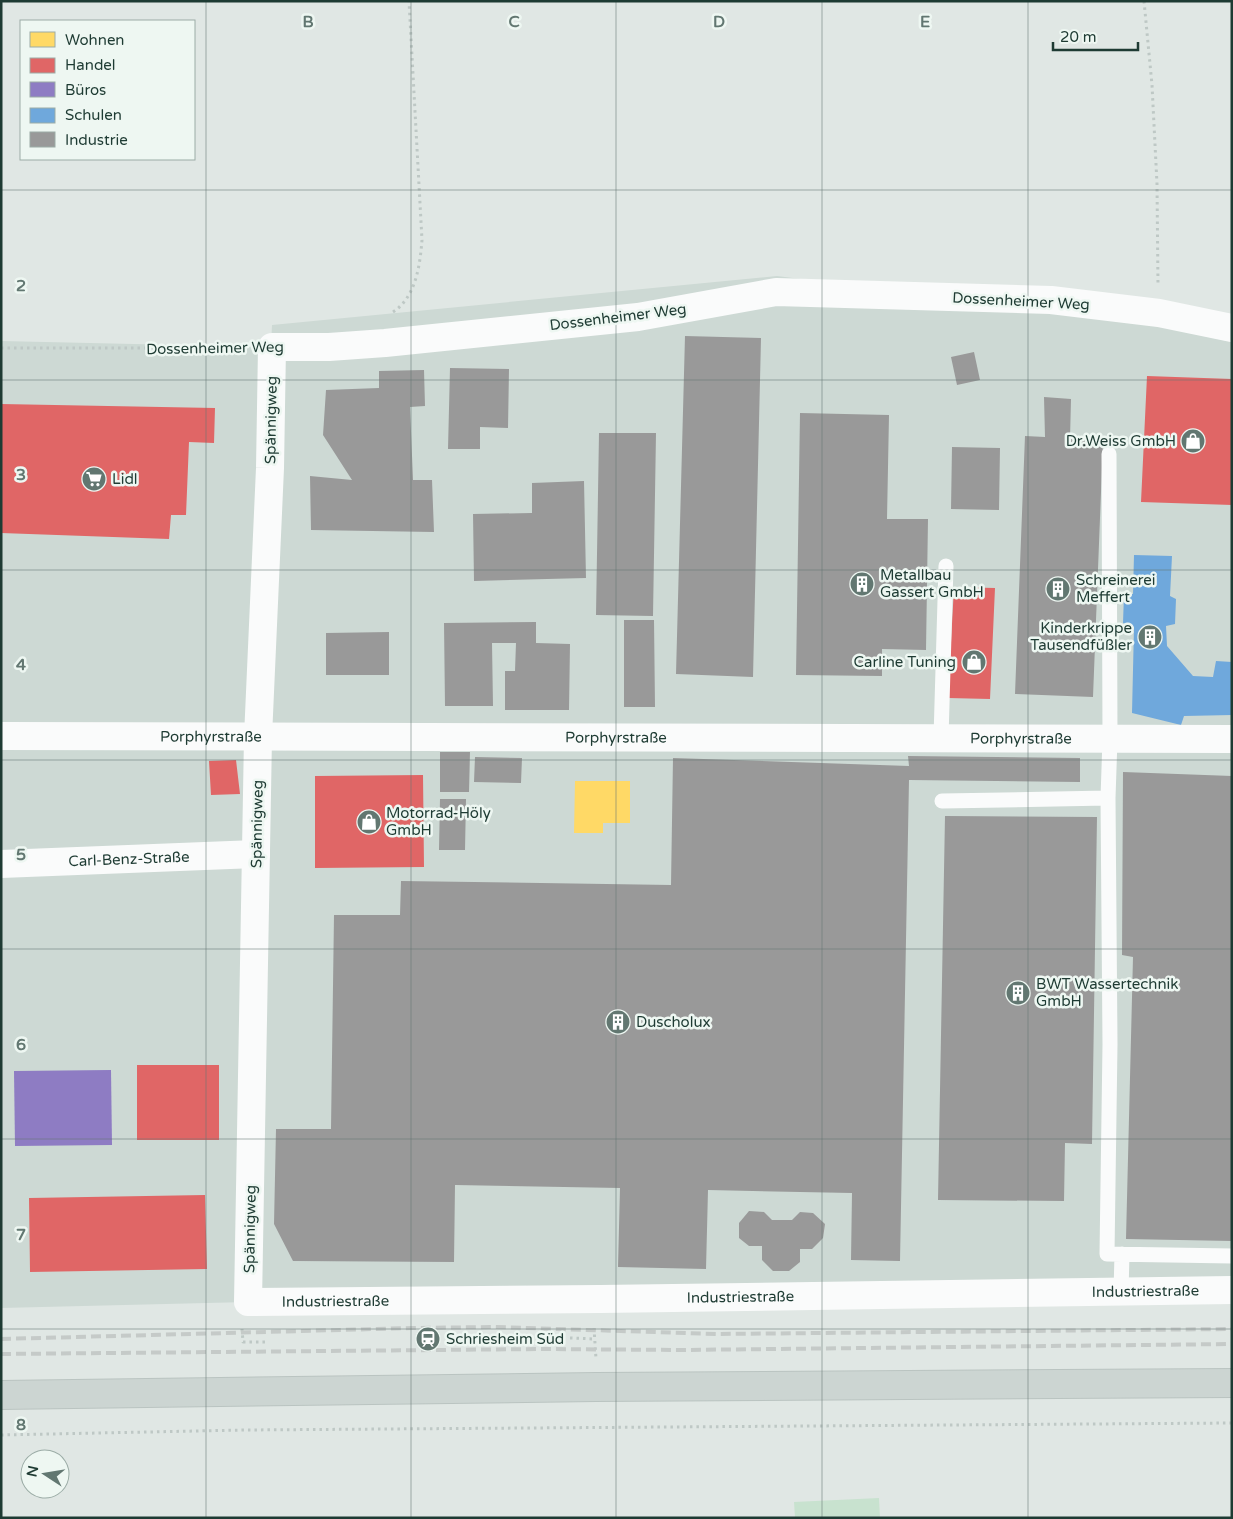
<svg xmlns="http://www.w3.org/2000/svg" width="1233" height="1519" font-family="'Varela Round',sans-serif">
  <rect width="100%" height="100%" fill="#e0e7e4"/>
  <path fill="#cdd9d4" d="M 777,276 L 1139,322 L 1232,342 L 1232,1285 L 248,1302 L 1,1308 L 1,341 L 271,347 L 272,325 Z"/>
  <path fill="#c8e2cf" d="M 879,1498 L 880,1518 L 795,1518 L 794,1502 Z"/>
  <path fill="#ffd966" d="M 575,781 L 630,781 L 630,823 L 603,823 L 603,833 L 574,833 Z"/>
  <path fill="#e06666" d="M 1147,376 L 1232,379 L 1232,505 L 1141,502 Z
    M 1,404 L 215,408 L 214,443 L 189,442 L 186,515 L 171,515 L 169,539 L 1,533 Z
    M 954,587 L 995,588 L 990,699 L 948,698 Z
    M 236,760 L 240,794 L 211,795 L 209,761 Z
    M 423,775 L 424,867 L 315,868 L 315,776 Z
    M 137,1065 L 219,1065 L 219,1140 L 137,1140 Z
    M 205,1195 L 207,1269 L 30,1272 L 29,1198 Z"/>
  <path fill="#8e7cc3" d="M 111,1070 L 112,1145 L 15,1146 L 14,1071 Z"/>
  <path fill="#6fa8dc" d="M 1134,555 L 1172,556 L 1170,596 L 1176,599 L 1175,624 L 1166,626 L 1167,646 L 1193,676 L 1213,677 L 1216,661 L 1232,662 L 1232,715 L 1184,716 L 1181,725 L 1132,713 L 1134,627 L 1123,623 L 1124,594 L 1133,594 Z"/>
  <path fill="#999" d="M 685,336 L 761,338 L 753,677 L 676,674 Z
    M 974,352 L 980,380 L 957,385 L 951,357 Z
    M 450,368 L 509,369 L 508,428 L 480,427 L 480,449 L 448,449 Z
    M 424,370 L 425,406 L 410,407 L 413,480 L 432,480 L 434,532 L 311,530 L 310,476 L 352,480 L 323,435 L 326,390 L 379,388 L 379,371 Z
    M 1044,397 L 1071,399 L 1070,439 L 1103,441 L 1093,697 L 1015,694 L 1025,436 L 1045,437 Z
    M 800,413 L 889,415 L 887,519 L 928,519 L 926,650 L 882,649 L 882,676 L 796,675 Z
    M 599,433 L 656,433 L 653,616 L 596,615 Z
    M 952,447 L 1000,448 L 999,510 L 951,509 Z
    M 584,481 L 586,578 L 474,581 L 473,514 L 532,513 L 532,483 Z
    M 624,620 L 654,620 L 655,707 L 624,707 Z
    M 536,622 L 536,643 L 570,644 L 569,710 L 505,710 L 505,671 L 515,671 L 516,643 L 492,643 L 493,706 L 445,706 L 444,623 Z
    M 389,632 L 389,675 L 326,675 L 326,633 Z
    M 440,752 L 470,752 L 469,792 L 440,792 Z
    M 908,756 L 1080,758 L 1080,782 L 909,780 L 900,1261 L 851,1260 L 852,1193 L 708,1190 L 706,1269 L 618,1267 L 620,1188 L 455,1185 L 454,1262 L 293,1261 L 274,1224 L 276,1129 L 331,1129 L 334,915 L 400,915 L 401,881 L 671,885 L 673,758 L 909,766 Z
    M 475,757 L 522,758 L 521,783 L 474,782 Z
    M 1123,772 L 1232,776 L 1232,1241 L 1126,1239 L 1133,957 L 1122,955 Z
    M 440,799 L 466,799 L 465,850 L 439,850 Z
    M 945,816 L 1097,817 L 1092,1144 L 1065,1143 L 1064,1201 L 938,1200 Z
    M 749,1211 L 764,1212 L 772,1220 L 792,1220 L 800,1212 L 813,1213 L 825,1224 L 823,1238 L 812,1249 L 800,1249 L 800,1262 L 789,1271 L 773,1271 L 762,1260 L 762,1246 L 749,1246 L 739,1238 L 739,1223 Z"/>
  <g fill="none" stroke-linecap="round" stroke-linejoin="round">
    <defs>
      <path id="primary" d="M 1,1395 L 596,1387 L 1232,1383"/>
    </defs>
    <use href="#primary" stroke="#bac4c1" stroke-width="30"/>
    <path stroke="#bec8c5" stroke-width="3" stroke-dasharray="2.5 4" stroke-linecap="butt" d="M 1144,1 L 1152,85 L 1157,184 L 1158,285
      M 393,312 C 416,297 420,265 422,240 L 409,1
      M 1,348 L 243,348
      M 594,1328 L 596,1359
      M 242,1329 L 243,1342 L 267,1342
      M 570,1338 L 595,1339
      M 1,1435 L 245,1430 L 1232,1423"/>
    <path stroke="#fafbfb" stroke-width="15" d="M 941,738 L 946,566
      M 1108,798 L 1110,739 L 1109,454
      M 942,801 L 1108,798 L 1110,1044 L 1107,1254 L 1232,1256
      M 1121,1292 L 1122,1254"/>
    <g stroke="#fafbfb" stroke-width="28">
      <path id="s1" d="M 1232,328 L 1159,313 L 1051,300 L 776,292 L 638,317 L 385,343 L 329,347 L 272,347 L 270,468 L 258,737 L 248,1302 L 600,1299 L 1232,1290"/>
      <path id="s2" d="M 1,736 L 1232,739"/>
      <path id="s3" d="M 1,864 L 256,854"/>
    </g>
    <use href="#primary" stroke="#ccd5d2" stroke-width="28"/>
    <path stroke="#c5cac8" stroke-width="4" stroke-dasharray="10 5" stroke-linecap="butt" d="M 1,1339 L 413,1328 L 494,1327 L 717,1334 L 1232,1329
      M 1,1354 L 543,1349 L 681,1350 L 1232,1344"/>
  </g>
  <path fill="none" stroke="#627771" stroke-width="1" stroke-opacity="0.55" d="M 206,1 L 206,1518M 411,1 L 411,1518M 616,1 L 616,1518M 822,1 L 822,1518M 1028,1 L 1028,1518M 1,190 L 1232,190M 1,380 L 1232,380M 1,570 L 1232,570M 1,760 L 1232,760M 1,949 L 1232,949M 1,1139 L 1232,1139M 1,1329 L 1232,1329"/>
  <defs>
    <symbol id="shop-disc" viewBox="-11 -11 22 22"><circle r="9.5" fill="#627771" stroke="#eef7f2"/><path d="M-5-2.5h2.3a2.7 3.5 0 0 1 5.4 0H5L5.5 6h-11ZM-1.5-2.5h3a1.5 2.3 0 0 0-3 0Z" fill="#fff"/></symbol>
    <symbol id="supermarket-disc" viewBox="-11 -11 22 22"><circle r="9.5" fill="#627771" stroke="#eef7f2"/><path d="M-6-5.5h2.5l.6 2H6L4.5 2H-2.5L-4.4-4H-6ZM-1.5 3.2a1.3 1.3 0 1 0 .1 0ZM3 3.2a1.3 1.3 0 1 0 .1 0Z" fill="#fff"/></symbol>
    <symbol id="building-disc" viewBox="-11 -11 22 22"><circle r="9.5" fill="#627771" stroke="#eef7f2"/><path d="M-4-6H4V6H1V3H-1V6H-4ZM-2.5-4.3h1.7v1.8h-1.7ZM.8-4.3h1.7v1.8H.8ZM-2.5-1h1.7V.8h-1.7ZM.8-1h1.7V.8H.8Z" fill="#fff"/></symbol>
    <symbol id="station-disc" viewBox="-11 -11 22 22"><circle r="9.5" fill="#627771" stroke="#eef7f2"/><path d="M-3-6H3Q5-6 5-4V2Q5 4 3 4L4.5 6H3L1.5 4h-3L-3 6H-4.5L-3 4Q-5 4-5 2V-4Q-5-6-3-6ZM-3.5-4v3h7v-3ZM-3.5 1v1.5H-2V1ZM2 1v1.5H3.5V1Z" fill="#fff"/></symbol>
  </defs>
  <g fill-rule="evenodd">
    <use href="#shop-disc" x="1179" y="427" width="28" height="28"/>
    <use href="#supermarket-disc" x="80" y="465" width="28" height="28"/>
    <use href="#building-disc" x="848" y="570" width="28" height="28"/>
    <use href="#building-disc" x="1044" y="575" width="28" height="28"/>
    <use href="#building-disc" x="1136" y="623" width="28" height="28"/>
    <use href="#shop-disc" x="960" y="648" width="28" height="28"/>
    <use href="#shop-disc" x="355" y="808" width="28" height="28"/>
    <use href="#building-disc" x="1004" y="979" width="28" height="28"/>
    <use href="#building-disc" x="604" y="1008" width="28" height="28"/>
    <use href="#station-disc" x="414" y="1325" width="28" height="28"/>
  </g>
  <g text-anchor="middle" stroke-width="5" stroke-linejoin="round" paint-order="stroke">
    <g font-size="15" fill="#1e3b33" stroke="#eef7f2">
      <text transform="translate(1021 301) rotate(3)" y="5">Dossenheimer Weg</text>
      <text transform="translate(618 317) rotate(-7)" y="5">Dossenheimer Weg</text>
      <text transform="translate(215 348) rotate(-1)" y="5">Dossenheimer Weg</text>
      <text transform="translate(271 420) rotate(-89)" y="5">Spännigweg</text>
      <text dy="5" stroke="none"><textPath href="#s2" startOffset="210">Porphyrstraße</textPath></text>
      <text dy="5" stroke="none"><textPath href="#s2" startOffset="615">Porphyrstraße</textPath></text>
      <text dy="5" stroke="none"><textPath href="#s2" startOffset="1020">Porphyrstraße</textPath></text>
      <text transform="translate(257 824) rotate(-89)" y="5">Spännigweg</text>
      <text dy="5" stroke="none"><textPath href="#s3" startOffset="128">Carl-Benz-Straße</textPath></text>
      <text transform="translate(250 1229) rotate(-89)" y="5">Spännigweg</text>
      <text dy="5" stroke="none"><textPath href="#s1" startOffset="2819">Industriestraße</textPath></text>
      <text dy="5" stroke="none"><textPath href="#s1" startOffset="2414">Industriestraße</textPath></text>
      <text dy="5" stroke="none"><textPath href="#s1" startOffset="2009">Industriestraße</textPath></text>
    </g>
    <g font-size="15" fill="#1e3b33" stroke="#eef7f2" text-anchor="start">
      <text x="1176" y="446" text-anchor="end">Dr.Weiss GmbH</text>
      <text x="112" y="484">Lidl</text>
      <text x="880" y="580">Metallbau<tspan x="880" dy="17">Gassert GmbH</tspan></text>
      <text x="1076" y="585">Schreinerei<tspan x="1076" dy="17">Meffert</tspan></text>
      <text x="1132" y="633" text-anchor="end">Kinderkrippe<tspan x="1132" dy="17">Tausendfüßler</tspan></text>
      <text x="956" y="667" text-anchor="end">Carline Tuning</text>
      <text x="386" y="818">Motorrad-Höly<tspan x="386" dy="17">GmbH</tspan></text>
      <text x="1036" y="989">BWT Wassertechnik<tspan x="1036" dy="17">GmbH</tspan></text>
      <text x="636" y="1027">Duscholux</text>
      <text x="446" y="1344">Schriesheim Süd</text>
    </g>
  </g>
  <g font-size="16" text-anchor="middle" font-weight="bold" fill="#627771" stroke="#eef7f2" stroke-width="5" stroke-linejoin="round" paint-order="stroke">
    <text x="308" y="27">B</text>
    <text x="514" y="27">C</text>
    <text x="719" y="27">D</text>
    <text x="925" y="27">E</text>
    <text x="21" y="291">2</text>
    <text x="21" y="480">3</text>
    <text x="21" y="670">4</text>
    <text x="21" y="860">5</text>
    <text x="21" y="1050">6</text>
    <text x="21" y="1240">7</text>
    <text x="21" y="1430">8</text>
  </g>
  <rect width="1233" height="1519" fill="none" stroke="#1e3b33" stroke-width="5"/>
  <rect x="20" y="20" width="175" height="140" fill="#eef7f2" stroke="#9baca6"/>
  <rect x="30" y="32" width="25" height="15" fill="#ffd966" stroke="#9baca6"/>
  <text x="65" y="45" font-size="15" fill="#1e3b33">Wohnen</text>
  <rect x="30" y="58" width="25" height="15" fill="#e06666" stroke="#9baca6"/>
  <text x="65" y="70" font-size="15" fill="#1e3b33">Handel</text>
  <rect x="30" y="82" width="25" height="15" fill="#8e7cc3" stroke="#9baca6"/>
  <text x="65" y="95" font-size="15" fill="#1e3b33">Büros</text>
  <rect x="30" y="108" width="25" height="15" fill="#6fa8dc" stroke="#9baca6"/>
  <text x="65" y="120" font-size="15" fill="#1e3b33">Schulen</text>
  <rect x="30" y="132" width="25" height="15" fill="#999999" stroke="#9baca6"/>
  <text x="65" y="145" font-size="15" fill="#1e3b33">Industrie</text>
  <g transform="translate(45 1474) rotate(282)"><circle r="24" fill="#eef7f2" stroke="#9baca6"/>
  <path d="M0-4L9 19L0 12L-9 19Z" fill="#627771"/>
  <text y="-8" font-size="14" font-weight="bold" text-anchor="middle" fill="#1e3b33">N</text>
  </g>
  <path d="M1053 42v8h85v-8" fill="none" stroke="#1e3b33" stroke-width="2.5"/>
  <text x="1060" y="42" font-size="15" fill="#1e3b33" stroke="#eef7f2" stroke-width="4" paint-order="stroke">20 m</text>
</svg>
